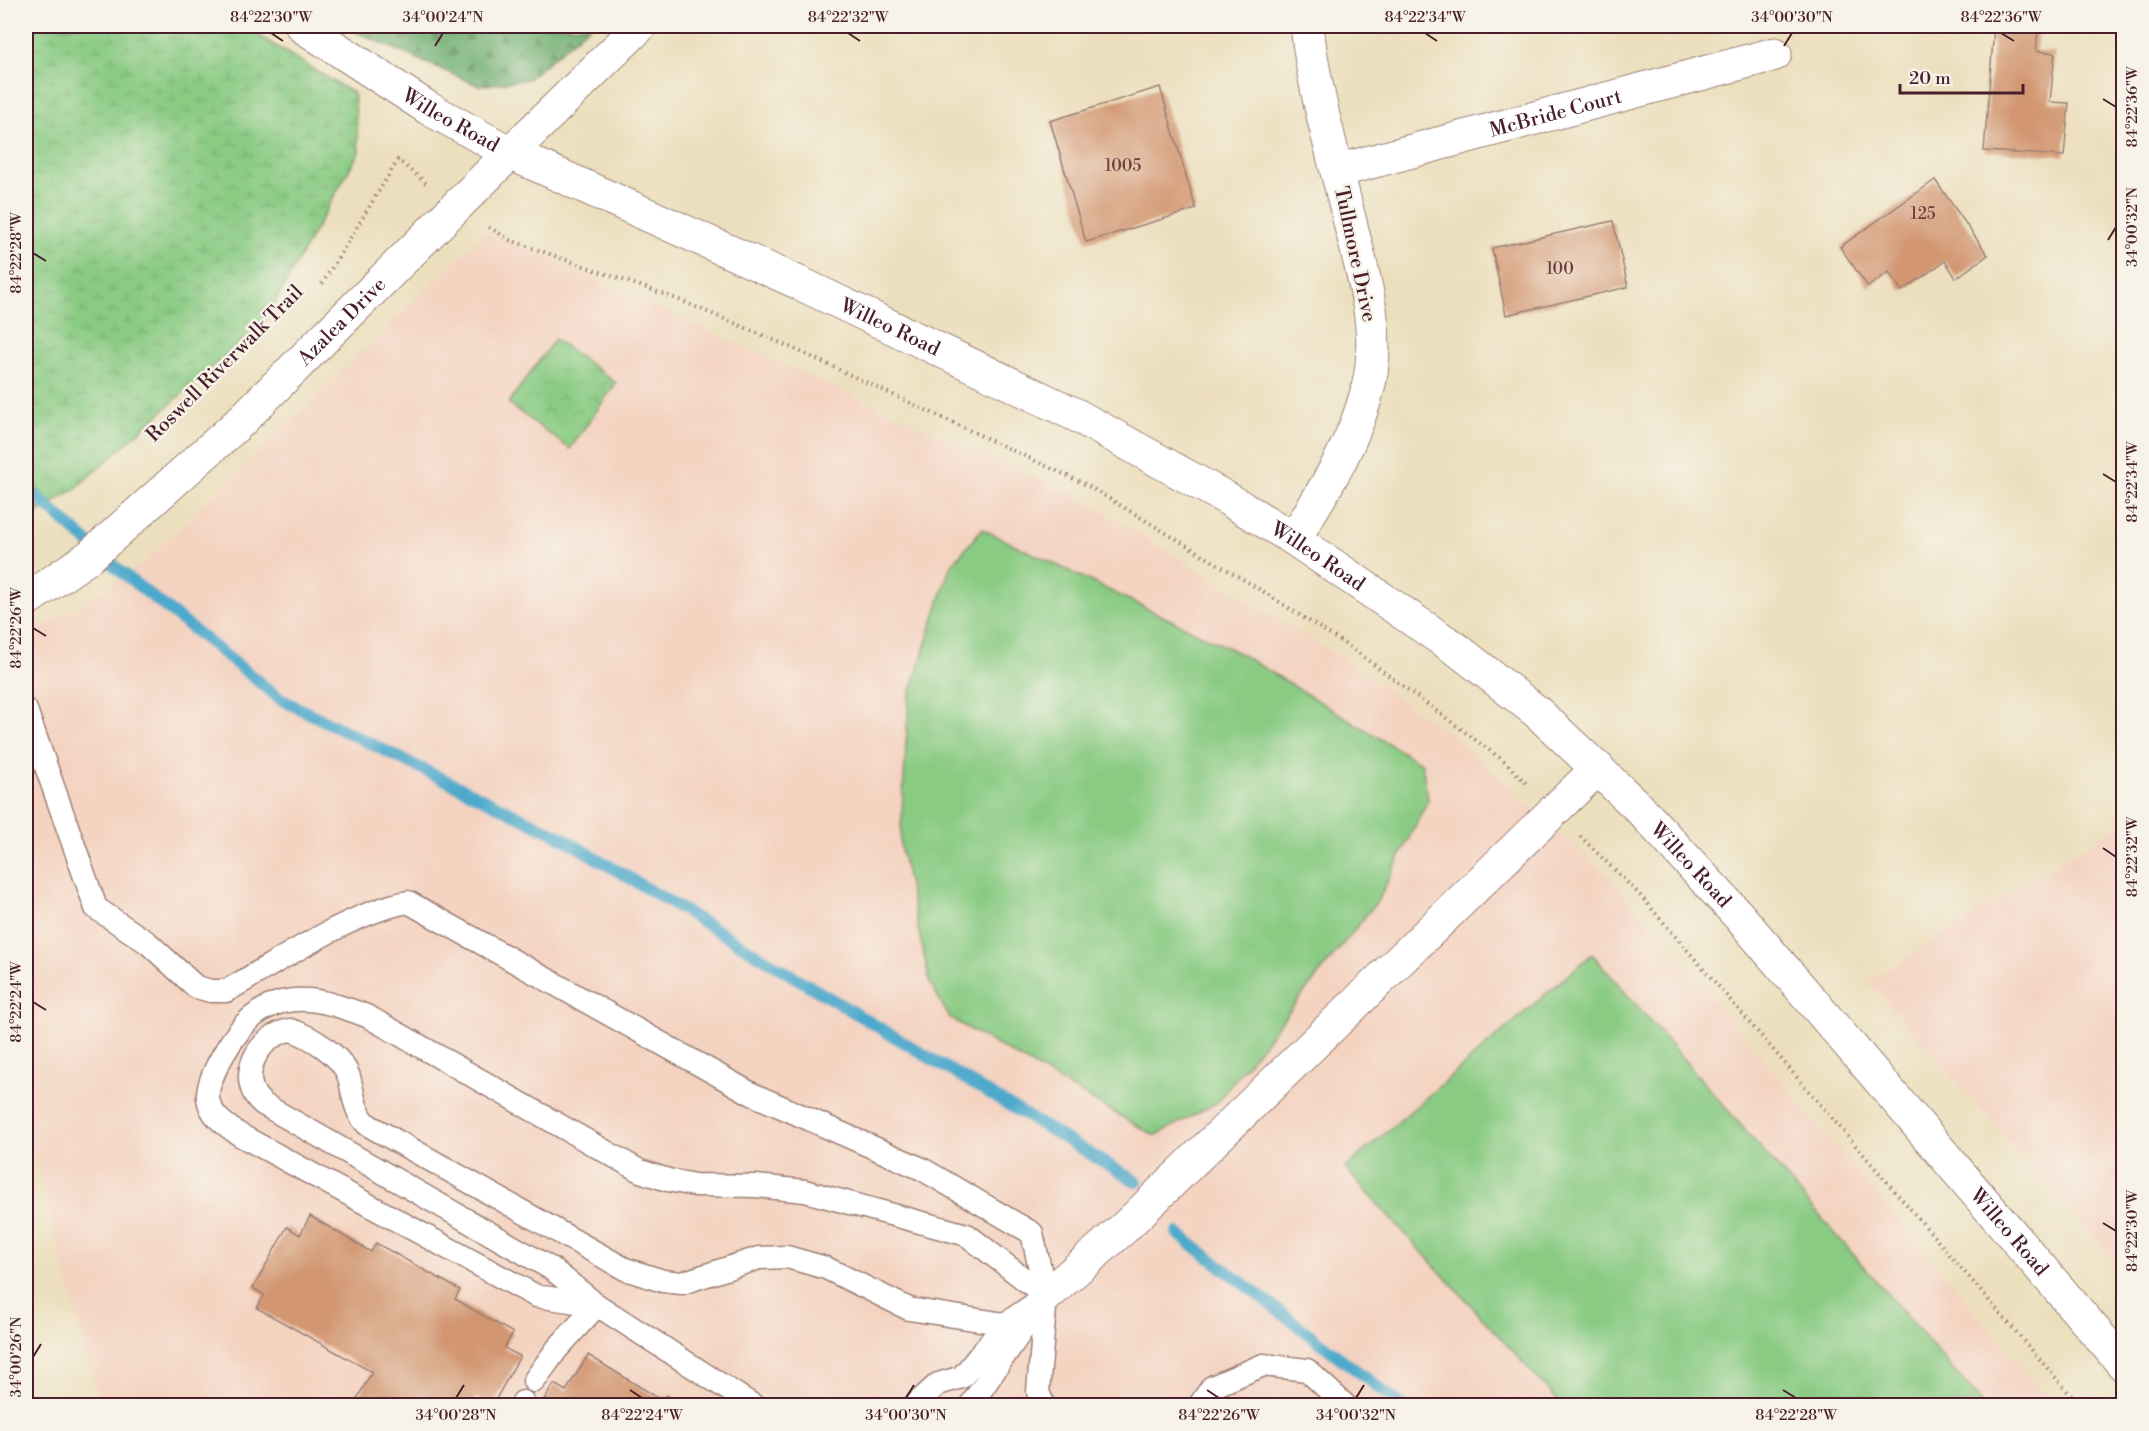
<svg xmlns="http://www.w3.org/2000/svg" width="2149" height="1431" font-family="'Libre Bodoni',serif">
  <defs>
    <pattern id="forest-firs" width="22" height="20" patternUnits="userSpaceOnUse" patternTransform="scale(1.5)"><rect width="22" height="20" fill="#6eaf71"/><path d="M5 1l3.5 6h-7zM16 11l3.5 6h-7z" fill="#5c8e5d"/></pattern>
    <pattern id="wetland-marsh" width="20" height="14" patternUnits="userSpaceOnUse" patternTransform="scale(1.5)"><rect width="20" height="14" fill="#89cb83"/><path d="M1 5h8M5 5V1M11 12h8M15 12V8" fill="none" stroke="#78ae71"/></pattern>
    <pattern id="park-crowns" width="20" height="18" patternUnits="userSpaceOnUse" patternTransform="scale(1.5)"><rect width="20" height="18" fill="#89cb83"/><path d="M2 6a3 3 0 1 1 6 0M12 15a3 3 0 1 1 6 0" fill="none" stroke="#78ae71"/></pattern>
  </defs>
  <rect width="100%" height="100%" fill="#f7f3e8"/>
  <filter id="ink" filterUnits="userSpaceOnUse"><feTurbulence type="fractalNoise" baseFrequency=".0167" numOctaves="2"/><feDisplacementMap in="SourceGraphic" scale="12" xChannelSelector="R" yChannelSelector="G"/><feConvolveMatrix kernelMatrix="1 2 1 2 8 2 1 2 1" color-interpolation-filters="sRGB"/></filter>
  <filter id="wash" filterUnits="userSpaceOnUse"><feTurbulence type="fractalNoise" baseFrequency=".008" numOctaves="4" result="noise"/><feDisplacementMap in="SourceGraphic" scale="24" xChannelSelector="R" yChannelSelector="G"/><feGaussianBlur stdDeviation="1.35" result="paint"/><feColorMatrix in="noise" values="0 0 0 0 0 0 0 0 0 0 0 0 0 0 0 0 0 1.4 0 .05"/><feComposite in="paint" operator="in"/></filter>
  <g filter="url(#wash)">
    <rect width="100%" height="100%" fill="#ecdfbd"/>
    <path fill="#f4d3c1" d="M 487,231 L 1088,502 L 1343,659 L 1456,738 L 1614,882 L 2054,1405 L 100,1405 L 26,1124 L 26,633 L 81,606 L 146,561 Z
      M 2123,822 L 2123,1270 L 1868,982 Z"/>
    <path fill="url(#forest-firs)" stroke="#5c674e" stroke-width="1.5" d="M 342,26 L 590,26 L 528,79 L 479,86 Z"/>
    <path fill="url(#wetland-marsh)" stroke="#6a7557" stroke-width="1.5" d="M 26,26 L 243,26 L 354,94 L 359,152 L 264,321 L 76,488 L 26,521 Z"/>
    <path fill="url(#park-crowns)" stroke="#6a7557" stroke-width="1.5" d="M 555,339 L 616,383 L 570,449 L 508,403 Z"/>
    <path fill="#89cb83" stroke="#6a7557" stroke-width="1.5" d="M 982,529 L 1239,653 L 1422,764 L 1428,800 L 1379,899 L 1216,1103 L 1155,1136 L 950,1018 L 930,983 L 900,845 L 909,697 L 950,567 Z
      M 1592,954 L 1984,1405 L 1562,1405 L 1345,1168 Z"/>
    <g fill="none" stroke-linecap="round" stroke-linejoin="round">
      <path stroke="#4da9cb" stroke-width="12" d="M 26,487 L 119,570 L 280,699 L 561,837 L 1137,1182
        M 1177,1233 L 1403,1406"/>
    </g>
    <g id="blocks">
      <path fill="#d29671" d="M 1994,28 L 2038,31 L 2036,51 L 2055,53 L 2050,102 L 2069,103 L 2064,156 L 1984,151 Z
        M 1160,87 L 1196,209 L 1086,242 L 1050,121 Z
        M 1935,180 L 1988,255 L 1956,278 L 1945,261 L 1902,291 L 1889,272 L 1868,287 L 1840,247 Z
        M 1613,221 L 1628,287 L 1506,315 L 1492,248 Z
        M 310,1216 L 371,1252 L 376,1243 L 460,1290 L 455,1299 L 513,1333 L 504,1348 L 520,1356 L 492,1406 L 476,1398 L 472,1406 L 353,1406 L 372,1372 L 257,1308 L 264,1295 L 253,1288 L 287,1227 L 300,1235 Z
        M 588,1355 L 663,1401 L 667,1395 L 683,1406 L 540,1406 L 554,1384 L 566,1391 Z"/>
    </g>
  </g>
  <g filter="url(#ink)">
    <use href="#blocks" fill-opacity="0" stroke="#9b7f74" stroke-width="1.5"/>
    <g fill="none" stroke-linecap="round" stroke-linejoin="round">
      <defs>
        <path id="service" d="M 26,710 L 96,908 L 148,943 L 196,987 L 211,991 L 226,991 C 278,962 351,912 408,902 L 752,1094 L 922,1169 L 1032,1233 L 1046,1296 L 1038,1392 L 1044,1406
          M 534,1381 L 557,1349 L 597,1305 L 552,1269 L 263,1104 C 234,1080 258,1034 291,1030 C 312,1037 342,1056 349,1077 C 354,1095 354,1112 368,1125 L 625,1269 L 663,1281 L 682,1283 L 759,1258 L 787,1257 L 826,1268 L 909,1309 L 1005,1324
          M 522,1406 L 523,1402
          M 754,1406 L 597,1305 L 536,1296 L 240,1135 C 227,1126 210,1116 208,1098 C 206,1077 237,1028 254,1016 C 261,1010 273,1004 282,1002 C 312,995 339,1006 367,1016 L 640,1171 L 668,1180 L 695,1185 L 756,1186 L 805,1191 L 967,1235 L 1046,1296
          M 914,1406 L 938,1384 L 962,1377 L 1005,1324 L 1046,1296
          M 970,1406 L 1038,1307
          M 1199,1406 L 1212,1387 L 1263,1365 L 1307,1370 L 1346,1406"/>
        <g id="minor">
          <path d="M 510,153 L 640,26"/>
          <path id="s1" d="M 1337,171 L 1775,54"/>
          <path d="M 1294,539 C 1324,490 1354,444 1368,388 C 1382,333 1363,275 1350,222 C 1334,157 1314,92 1307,26"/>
          <path d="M 1046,1296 L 1124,1228 L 1598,768"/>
        </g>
        <g id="tertiary">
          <path id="s2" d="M 302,26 L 428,108 L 510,153 L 797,282 L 1076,415 L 1226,498 L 1294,539 L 1459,651 L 1537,712 L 1639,808 L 1738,915 L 2124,1365"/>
          <path id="s3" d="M 26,600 L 89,557 L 239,423 L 510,153"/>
        </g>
      </defs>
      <use href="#service" stroke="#9b7f74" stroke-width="25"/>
      <use href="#minor" stroke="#9b7f74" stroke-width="35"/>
      <use href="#tertiary" stroke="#9b7f74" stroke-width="35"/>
      <path stroke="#9b7f74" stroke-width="4" stroke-dasharray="1.5 4.5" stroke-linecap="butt" d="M 489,227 L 510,240 L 677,299 L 788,346 L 1085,484 L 1264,592 L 1357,652 L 1504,761 L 1528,785
        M 322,284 L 398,160 L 426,183
        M 1580,836 L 1639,894 L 2080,1406"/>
      <use href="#service" stroke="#fff" stroke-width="22"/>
      <use href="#minor" stroke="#fff" stroke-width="33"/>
      <use href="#tertiary" stroke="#fff" stroke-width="33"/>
    </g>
  </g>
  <path fill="none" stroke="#4a1f2b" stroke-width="2" d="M 271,33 L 283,41M 848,33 L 860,41M 1425,33 L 1437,41M 2001,33 L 2014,41M 435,46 L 443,33M 1784,46 L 1792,33M 2103,99 L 2116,107M 2108,240 L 2116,227M 33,253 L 46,261M 2103,474 L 2116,482M 33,628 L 46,636M 2103,848 L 2116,857M 33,1002 L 46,1010M 2103,1223 L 2116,1231M 33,1357 L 41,1344M 630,1390 L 642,1398M 1207,1390 L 1219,1398M 1783,1390 L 1796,1398M 456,1398 L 464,1385M 906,1398 L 914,1385M 1356,1398 L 1364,1385"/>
  <g text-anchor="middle" stroke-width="5" stroke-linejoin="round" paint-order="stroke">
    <g font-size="16" fill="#6c3d3c">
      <text x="1123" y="171">1005</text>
      <text x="1923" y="219">125</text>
      <text x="1560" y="274">100</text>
    </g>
    <g font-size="20" fill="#4a1f2b" stroke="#f7f3e8">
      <text dy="7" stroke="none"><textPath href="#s1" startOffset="226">McBride Court</textPath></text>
      <text dy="7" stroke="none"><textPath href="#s2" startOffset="176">Willeo Road</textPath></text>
      <text transform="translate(1356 254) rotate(78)" y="7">Tullmore Drive</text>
      <text dy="7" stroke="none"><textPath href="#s3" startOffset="422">Azalea Drive</textPath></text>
      <text dy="7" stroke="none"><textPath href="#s2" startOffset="662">Willeo Road</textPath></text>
      <text transform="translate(224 363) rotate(-45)" y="7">Roswell Riverwalk Trail</text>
      <text dy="7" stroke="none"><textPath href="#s2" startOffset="1148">Willeo Road</textPath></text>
      <text dy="7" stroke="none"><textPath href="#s2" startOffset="1634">Willeo Road</textPath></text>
      <text dy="7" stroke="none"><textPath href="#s2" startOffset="2120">Willeo Road</textPath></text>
    </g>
  </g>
  <rect width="2149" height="1431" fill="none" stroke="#f7f3e8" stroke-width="66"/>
  <path d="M1900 84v9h123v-9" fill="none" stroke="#4a1f2b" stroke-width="3"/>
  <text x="1909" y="84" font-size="18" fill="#4a1f2b" stroke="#f7f3e8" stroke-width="4.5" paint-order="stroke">20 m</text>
  <rect x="33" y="33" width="2083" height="1365" fill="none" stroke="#4a1f2b" stroke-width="2"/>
  <g font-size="15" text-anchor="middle" fill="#4a1f2b">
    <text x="271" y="22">84°22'30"W</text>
    <text x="443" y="22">34°00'24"N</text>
    <text x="848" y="22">84°22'32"W</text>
    <text x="1425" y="22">84°22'34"W</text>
    <text x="1792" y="22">34°00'30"N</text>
    <text x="2001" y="22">84°22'36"W</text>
    <text transform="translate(2132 107) rotate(-90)" y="5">84°22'36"W</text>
    <text transform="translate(2132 227) rotate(-90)" y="5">34°00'32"N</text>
    <text transform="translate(16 253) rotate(-90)" y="5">84°22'28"W</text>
    <text transform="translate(2132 482) rotate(-90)" y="5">84°22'34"W</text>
    <text transform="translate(16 628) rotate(-90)" y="5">84°22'26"W</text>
    <text transform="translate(2132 857) rotate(-90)" y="5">84°22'32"W</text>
    <text transform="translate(16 1002) rotate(-90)" y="5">84°22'24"W</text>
    <text transform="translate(2132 1231) rotate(-90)" y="5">84°22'30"W</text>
    <text transform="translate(16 1357) rotate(-90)" y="5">34°00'26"N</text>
    <text x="456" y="1420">34°00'28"N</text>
    <text x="642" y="1420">84°22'24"W</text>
    <text x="906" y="1420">34°00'30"N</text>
    <text x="1219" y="1420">84°22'26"W</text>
    <text x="1356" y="1420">34°00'32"N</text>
    <text x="1796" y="1420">84°22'28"W</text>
  </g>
</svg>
